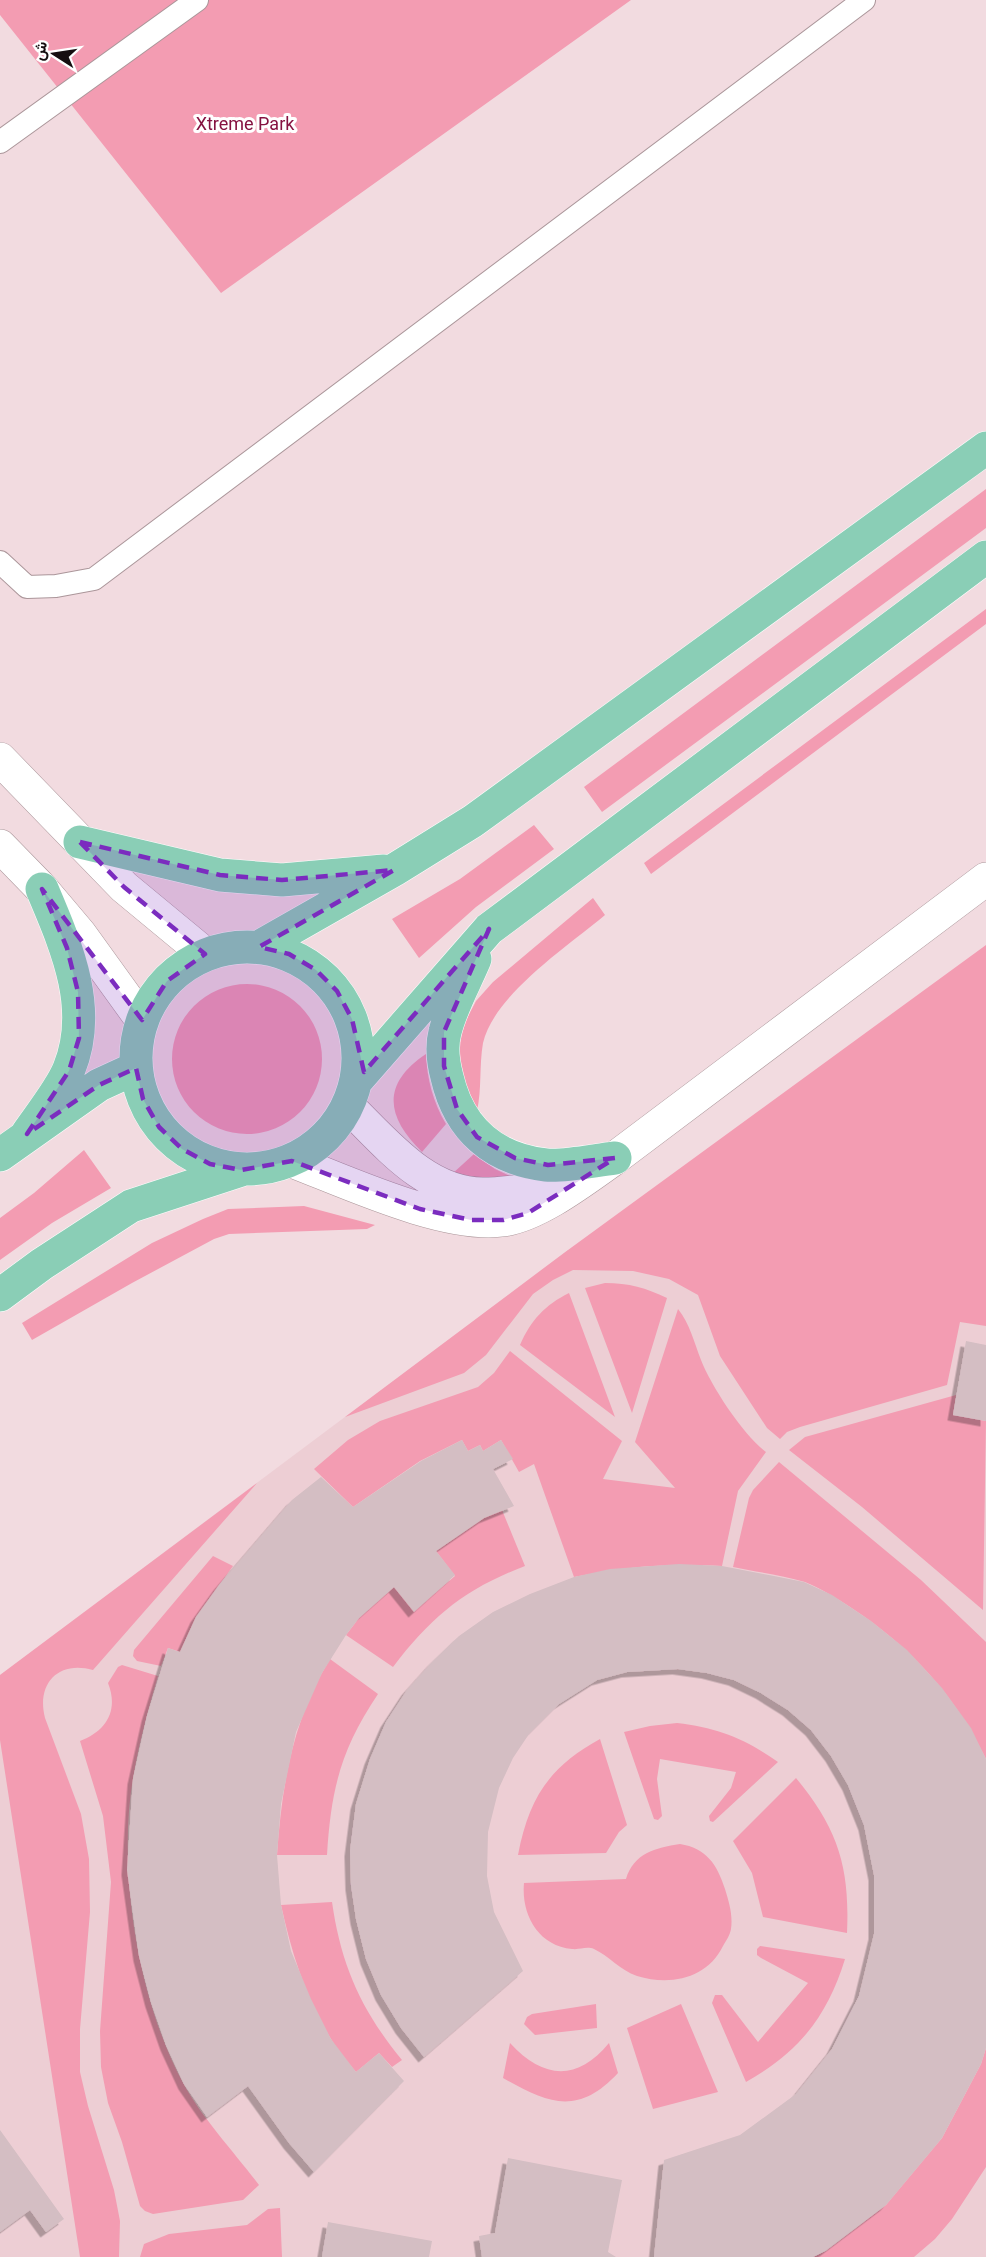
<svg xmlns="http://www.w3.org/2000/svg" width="986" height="2257" font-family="Roboto,Vazirmatn,sans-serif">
  <defs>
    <filter id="shadow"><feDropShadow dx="-5.5" dy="5.5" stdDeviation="0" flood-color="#0004"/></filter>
  </defs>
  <rect width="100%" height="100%" fill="#f2dbe0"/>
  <path fill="#edced4" d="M 568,1250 L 986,1302 L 986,2257 L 0,2257 L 0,1675 Z"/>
  <path fill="#f39cb2" d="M 0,0 L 631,0 L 221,293 L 0,15 Z
    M 986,489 L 986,528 L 602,812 L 584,787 Z
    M 986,609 L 986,624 L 651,874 L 644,863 Z
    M 534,825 L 554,849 L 476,907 L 419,958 L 392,919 L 460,879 Z
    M 593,898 L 605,915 C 568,946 494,995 483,1043 C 479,1066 482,1089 477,1111 L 462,1087 L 457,1059 L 463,1026 L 476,1001 L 493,982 Z
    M 986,945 L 986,1326 L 960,1322 L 947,1385 L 800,1427 L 787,1432 L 780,1439 L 767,1428 L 720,1356 L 698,1295 L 669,1279 L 633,1271 L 573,1270 L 553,1280 L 533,1294 L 486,1355 L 464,1373 L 345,1417 L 568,1250 Z
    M172 1059a75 75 0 1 1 150 0a75 75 0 1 1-150 0Z
    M 426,1054 C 427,1079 433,1102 446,1124 L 422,1152 C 386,1117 381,1084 426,1054 Z
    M 84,1150 L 111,1188 L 52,1223 L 0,1260 L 0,1218 L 34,1193 Z
    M 474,1154 L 495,1169 L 521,1181 L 505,1184 L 452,1174 Z
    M 304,1206 L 375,1225 L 367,1229 L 229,1234 L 214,1239 L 132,1283 L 32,1340 L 22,1323 L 152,1243 L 203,1219 L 228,1209 Z
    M 605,1283 C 629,1283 646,1288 667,1298 L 632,1413 L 585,1288 Z
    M 569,1293 L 615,1417 L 520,1345 C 531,1320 545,1305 569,1293 Z
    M 678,1309 C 690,1324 694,1342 701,1360 C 711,1386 744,1436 766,1452 L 738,1491 L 722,1566 C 669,1563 627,1566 574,1577 L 534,1464 L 519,1472 L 501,1440 L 483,1451 L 480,1445 L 468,1451 L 462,1440 L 420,1461 L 353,1507 L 314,1469 L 348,1440 L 380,1421 L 478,1387 L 494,1373 L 510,1351 L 622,1441 L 603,1479 L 675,1488 L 635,1442 Z
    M 956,1395 L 953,1415 L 986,1421 L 983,1610 L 862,1507 L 789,1450 L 805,1437 Z
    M 779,1462 L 921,1580 L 986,1642 L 986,1759 C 956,1697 911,1647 853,1609 C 838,1599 822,1589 805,1582 C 782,1575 756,1572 733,1567 L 749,1498 L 753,1490 Z
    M 257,1483 L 93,1670 C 59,1660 36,1683 45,1718 L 81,1814 L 89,1859 L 90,1912 L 80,2029 L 80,2072 L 88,2106 L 114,2190 L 120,2221 L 119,2257 L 80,2257 L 0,1740 L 0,1675 Z
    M 502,1510 L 525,1566 C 465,1589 432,1616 393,1667 L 346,1635 L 359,1618 L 394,1587 L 414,1611 L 455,1576 L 436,1551 L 484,1518 Z
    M 213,1556 L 233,1566 L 196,1617 L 180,1652 L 168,1648 L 161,1666 L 137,1661 L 133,1656 L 134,1650 Z
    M 330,1659 L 378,1694 C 341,1749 331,1789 327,1855 L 277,1855 C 282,1785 292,1721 330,1659 Z
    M 122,1665 L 158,1676 C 148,1710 139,1743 133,1778 C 117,1872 138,1999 183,2083 C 202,2118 235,2153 259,2185 L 243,2200 L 153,2214 L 145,2211 L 140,2206 L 122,2142 L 108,2103 L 101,2067 L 100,2031 L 111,1882 L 103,1816 L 80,1741 C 106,1731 119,1711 108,1683 L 118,1667 Z
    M 677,1723 C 718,1728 744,1738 778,1762 L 713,1822 L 710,1821 L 709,1816 L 731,1788 L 736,1772 L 660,1759 L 657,1779 L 662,1816 L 658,1820 L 654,1819 L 624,1732 L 650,1726 Z
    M 600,1739 L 627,1825 L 619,1832 L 606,1853 L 518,1855 C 529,1798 549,1767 600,1739 Z
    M 796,1778 C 838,1829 850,1867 847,1933 L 763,1917 L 752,1873 L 733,1841 Z
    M 680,1844 C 706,1848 717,1864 725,1889 C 729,1902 733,1915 731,1929 C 730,1935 726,1941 723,1946 C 707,1979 670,1986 637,1976 C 620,1970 609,1956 594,1949 C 586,1946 580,1950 572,1949 C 538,1946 521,1914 524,1883 L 626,1879 C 634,1853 655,1848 680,1844 Z
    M 332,1902 C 341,1965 361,2010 402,2060 L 392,2067 L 379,2053 L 356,2072 C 348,2062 338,2051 331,2039 C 306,1999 291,1951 281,1905 Z
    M 760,1946 L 845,1959 C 827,2017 799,2052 746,2082 L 712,2003 L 715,1995 L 722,1995 L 758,2042 L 808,1983 L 761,1958 L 757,1955 L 757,1949 Z
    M 596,2004 L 597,2028 L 535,2035 L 524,2024 L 527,2017 L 532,2014 Z
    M 681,2004 L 718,2092 L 653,2109 L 627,2028 Z
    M 510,2043 C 543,2079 577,2082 609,2043 L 618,2073 C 578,2116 548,2104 503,2078 Z
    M 986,2048 L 986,2167 L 952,2219 L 935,2239 L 914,2257 L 813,2257 L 826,2251 L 886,2205 L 942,2138 L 981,2064 Z
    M 280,2208 L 282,2257 L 140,2257 L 144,2244 L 169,2234 L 247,2225 L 268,2209 Z"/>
  <path fill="#d4bec3" filter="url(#shadow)" d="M 966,1341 L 986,1345 L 986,1421 L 953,1415 Z
    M 462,1440 L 468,1451 L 480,1445 L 483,1451 L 501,1440 L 513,1459 L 493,1469 L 514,1506 L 484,1518 L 436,1551 L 455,1575 L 414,1612 L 394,1587 L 359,1618 L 346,1635 L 322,1673 L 296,1732 L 281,1804 L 277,1855 L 281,1905 L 291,1951 L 311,1999 L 331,2039 L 356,2072 L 379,2053 L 404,2081 L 314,2172 L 289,2143 L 248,2086 L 207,2117 L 184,2084 L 166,2045 L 151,2002 L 139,1956 L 127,1870 L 133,1779 L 147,1716 L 168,1648 L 180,1652 L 196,1617 L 219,1585 L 292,1500 L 321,1477 L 353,1507 L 421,1461 Z
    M 679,1564 L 722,1566 L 774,1576 L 804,1582 L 832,1595 L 871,1621 L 907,1650 L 942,1688 L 971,1728 L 986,1759 L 986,2048 L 981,2064 L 942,2138 L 886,2205 L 825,2251 L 813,2257 L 654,2257 L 664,2160 L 740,2135 L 796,2094 L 832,2049 L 859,1996 L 874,1934 L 874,1875 L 864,1825 L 848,1785 L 831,1756 L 811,1730 L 788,1710 L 761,1693 L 734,1680 L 707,1673 L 678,1669 L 627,1672 L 597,1680 L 559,1704 L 529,1734 L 513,1758 L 499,1788 L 488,1832 L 487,1876 L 494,1912 L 523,1971 L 424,2057 L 401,2028 L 381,1995 L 366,1959 L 356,1919 L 351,1885 L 350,1851 L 356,1804 L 370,1759 L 386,1722 L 407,1690 L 433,1661 L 459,1636 L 493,1612 L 530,1594 L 574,1577 L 610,1569 Z
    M 0,2130 L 64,2219 L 46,2232 L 30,2210 L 0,2232 Z
    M 508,2158 L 622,2180 L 608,2252 L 616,2257 L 482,2257 L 479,2236 L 495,2233 Z
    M 328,2222 L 432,2241 L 429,2257 L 322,2257 Z"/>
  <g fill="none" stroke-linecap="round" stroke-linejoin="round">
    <defs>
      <path id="service" d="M 0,142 L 197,0
        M 0,562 L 27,587 L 56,586 L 94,579 L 864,0"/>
      <path id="minor" d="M 348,1106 C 386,1143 426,1194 483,1194 C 510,1194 538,1188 566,1185
        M 292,1161 C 347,1182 445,1228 503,1220 C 539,1215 585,1179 615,1158 L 986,879"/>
      <path id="tertiary" d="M 0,759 L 124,887 L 205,954
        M 0,846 L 42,889 L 80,934 L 142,1020"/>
      <path id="trunk" d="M 80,842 L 220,875 L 282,880 L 384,871
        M136 1058a111 111 0 1 1 222 0a111 111 0 1 1-222 0Z
        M 259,947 L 394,870 L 473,821 L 986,448
        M 475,959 C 465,983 451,1007 445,1032 C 441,1047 443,1062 447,1077 C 459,1129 493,1159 546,1165 C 564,1167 596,1160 615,1158
        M 357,1080 L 489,929 L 986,557
        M 27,1134 C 40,1115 61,1089 69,1069 C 94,1008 66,946 42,889
        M 0,1155 L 99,1085 L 136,1068
        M 0,1295 L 42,1264 L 131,1206 L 241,1170"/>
    </defs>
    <use href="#service" stroke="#ab969a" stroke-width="24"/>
    <use href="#minor" stroke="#ab969a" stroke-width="34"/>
    <use href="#tertiary" stroke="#ab969a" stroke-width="34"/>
    <use href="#trunk" stroke="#fff" stroke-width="34"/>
    <use href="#service" stroke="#fff" stroke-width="22"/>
    <use href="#minor" stroke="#fff" stroke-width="33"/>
    <use href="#tertiary" stroke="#fff" stroke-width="33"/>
    <use href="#trunk" stroke="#8aceb6" stroke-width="33"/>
  </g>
  <path fill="#7b2cbf" fill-opacity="0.2" stroke="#7b2cbf" stroke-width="4.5" stroke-dasharray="12 8" stroke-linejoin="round" d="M 80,842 L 220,875 L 282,880 L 394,870 L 259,947 L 289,954 L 316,970 L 337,991 L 352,1019 L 364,1072 L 489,929 L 444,1032 L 444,1066 L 457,1109 L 477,1137 L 515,1158 L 548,1165 L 615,1158 L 528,1213 L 503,1220 L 471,1220 L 420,1209 L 292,1161 L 241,1170 L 210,1164 L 182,1149 L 159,1127 L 143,1099 L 136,1068 L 99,1085 L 27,1134 L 69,1071 L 79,1038 L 78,992 L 67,948 L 42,889 L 142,1020 L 167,981 L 205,954 L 124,887 Z"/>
  <g text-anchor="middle" stroke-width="6" stroke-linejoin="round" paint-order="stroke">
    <g font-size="18" fill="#851241" stroke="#fff">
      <text x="245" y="130">Xtreme Park</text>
    </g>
  </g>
  <g transform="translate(54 54) rotate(282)" stroke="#ffffff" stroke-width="4.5" paint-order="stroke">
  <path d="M0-4.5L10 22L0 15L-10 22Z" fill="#160e10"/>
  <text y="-9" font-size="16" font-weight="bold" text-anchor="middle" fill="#160e10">ش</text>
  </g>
</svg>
